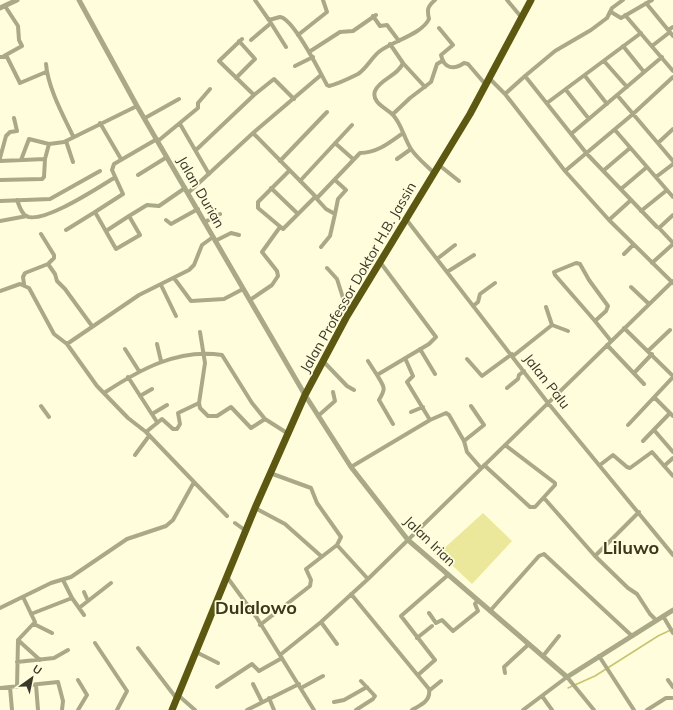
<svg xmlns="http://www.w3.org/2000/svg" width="673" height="710" font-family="Mulish,sans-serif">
  <rect width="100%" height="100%" fill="#fffddb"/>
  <path fill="#ece89b" d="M 483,513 L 512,541 L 472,584 L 439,553 Z"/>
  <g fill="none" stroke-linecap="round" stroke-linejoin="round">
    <path stroke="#c7c370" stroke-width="1.5" d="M 568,688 L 595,676 L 658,636 L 673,629"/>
    <path stroke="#aaa987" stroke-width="4" d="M 255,0 L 269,20 L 280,17 C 293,18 320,72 327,85 L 329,86 C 338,84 350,78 358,74 C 367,68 371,58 380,51 C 393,41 422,34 429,19 C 427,10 427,7 435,0
      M 507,0 L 522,18
      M 623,0 L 612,8 L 607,18 L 591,30 L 555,51 L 525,76 L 587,154 L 657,227 L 659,228 L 673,215
      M 646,3 L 673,36
      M 611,12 L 621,18 L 652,0
      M 625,15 L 673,71
      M 373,16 L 380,26 L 387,25 L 399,41
      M 269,20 L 286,47
      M 439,28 L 453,45 L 441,55 C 444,69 454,70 464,63 L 468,64 L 486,85
      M 668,30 L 673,27
      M 298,35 L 327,12 L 323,0
      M 251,40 L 271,23
      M 390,44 L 403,63 C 398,76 380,79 375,91 C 371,102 386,108 392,114 C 401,122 404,138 411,149 C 417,158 426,165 434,173
      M 623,46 L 644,72
      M 652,46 L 670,32
      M 309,52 L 340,32 L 353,31 L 376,15
      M 4,56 L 22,46 L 19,40 L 18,26 L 5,6
      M 0,57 L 7,57 L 20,83 L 46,72
      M 604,61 L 627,87
      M 402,62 L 425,87
      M 46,64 C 48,88 63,115 73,136
      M 295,66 L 313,57
      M 585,76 L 607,104
      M 236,78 L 255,59 L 239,41
      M 490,79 L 505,94 L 565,171 L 609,220 L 673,283
      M 566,90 L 589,119
      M 505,94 L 525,76
      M 254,95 L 274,79 L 294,99
      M 617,95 L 673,161
      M 547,103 L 641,33
      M 393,114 L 410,98 L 431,82 L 437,64 L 442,61
      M 145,118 L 179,99
      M 100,123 L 121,159
      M 180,124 L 209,174
      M 615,130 L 673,197
      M 253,133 L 317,198 L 360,153 C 377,153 389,143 403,133
      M 571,134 L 662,57
      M 157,139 L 114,164 L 112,170 L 123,194 L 95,212 L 116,249 L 140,235 L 129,216 L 147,205 L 159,206 L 185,188
      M 66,141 L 73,162
      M 158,141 L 198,108 L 198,103 L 210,89
      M 335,143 L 353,159
      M 658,143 L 673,129
      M 196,150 L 254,95 L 219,61 L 242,39
      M 0,158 L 6,136 L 10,132 L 17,131 L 14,118
      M 397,159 L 411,149
      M 21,160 L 29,139 L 49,144
      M 0,161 L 45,159 L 49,144 L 64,142 L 137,106
      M 280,161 L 327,112
      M 439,165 L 459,181
      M 289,171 L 258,202 L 258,208 L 283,229 L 315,197
      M 565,171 L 633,114 L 673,77
      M 603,171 L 630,148
      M 138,175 L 167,157
      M 656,177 L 673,164
      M 0,180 L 42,179 L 44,177 L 45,159
      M 300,181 L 352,125
      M 271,188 L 298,214
      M 621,189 L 647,167
      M 188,193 L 253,133 L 321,75
      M 316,198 L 326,209 L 335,214 L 330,236 L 321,247
      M 17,200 C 19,205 21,213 26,216 C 42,225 99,187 114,178
      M 0,201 L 50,199 L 100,171
      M 641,211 L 667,190
      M 335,214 L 338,199 L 346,190 L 335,180
      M 406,219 L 548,403 L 673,555
      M 166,220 L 171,224 L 198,209
      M 609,220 L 631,200
      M 0,221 L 27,216
      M 205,222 L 220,214
      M 659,228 L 673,243
      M 66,230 L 95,212
      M 106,231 L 129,216
      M 41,234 L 54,255 L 54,258 L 48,264 L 55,274 L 57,281 L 65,289 L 92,326
      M 215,241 L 231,233 L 239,235
      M 624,254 L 633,245
      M 437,259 L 455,245
      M 576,263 L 580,264 L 589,280 L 608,306 L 606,311 L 595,321 L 555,275 L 554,272 Z
      M 652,263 L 673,244
      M 327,268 L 337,279 L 344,301 L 351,309
      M 447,272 L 474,255
      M 174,278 L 191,301 L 224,299 L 243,289
      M 24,284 L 23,277 L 25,273 L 48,264
      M 161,285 L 176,316
      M 631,287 L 649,304
      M 0,291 L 20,284 L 29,288 L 54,334 L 67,344 L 97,386 L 128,418 L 146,432 L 194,482 L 173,520 L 166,526 L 127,539 L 71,577 L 51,583 L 0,608
      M 250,300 L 272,285 L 278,276 L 277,271 L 262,252 L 280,227
      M 473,306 L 478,302 L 480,294 L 495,283
      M 546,307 L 552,325
      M 595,321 L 611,341
      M 624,328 L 673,376
      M 67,344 L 139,295 L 189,270 L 194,265 L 202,245 L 213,237
      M 157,344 L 161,361
      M 607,345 L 644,384
      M 125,349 L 139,371
      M 420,349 L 435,374
      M 648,351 L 670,330
      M 513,356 L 552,325 L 568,331
      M 405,358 L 413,376 L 407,382 L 430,420
      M 467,359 L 482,376 L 512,354
      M 323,361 L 347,386 L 354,390
      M 368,361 L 377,375 L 429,344 L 436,337 L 380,262
      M 634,373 L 652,354
      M 377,375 C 385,388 386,388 379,400 L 393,424
      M 128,377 L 157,422
      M 507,388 L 518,379 L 519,375 L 524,371
      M 104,393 C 139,370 178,348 222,355 L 252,403 L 265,419 L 287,433
      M 140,396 L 152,389
      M 655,398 L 673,416
      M 199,403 L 200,408 L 208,416 L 217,416 L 231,407 L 251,428 L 265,419
      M 41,406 L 49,417
      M 411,412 L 423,407
      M 152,414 L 167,405
      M 318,416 L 335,401 L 333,392
      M 628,425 L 673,377
      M 654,430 L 673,452
      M 146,432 L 162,419 L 173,429 L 177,429 L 180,424 L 178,413 L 199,403 L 205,363 L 200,332
      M 464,441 L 484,425 L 471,406
      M 643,441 L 670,413
      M 135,455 L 149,436
      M 484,465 L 530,507 L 535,507 L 555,485 L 555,483 L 505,445
      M 600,465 L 613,455 L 627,467 L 630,468 L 652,452 L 673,476
      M 664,466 L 673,458
      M 351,467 L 430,420 L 446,413 L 449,415 L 464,441 L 467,452 L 481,468
      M 270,473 L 311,488 L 317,503 L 341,537 L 337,545
      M 194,482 L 227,516
      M 544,498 L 595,556 L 628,588 L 637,594 L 650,614 L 656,620
      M 255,508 L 285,524 L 321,556
      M 235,523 L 246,531
      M 595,556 L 639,512
      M 227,577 L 257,618 L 314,710
      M 63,580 L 72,598 L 84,615
      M 84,592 L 88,601
      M 351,594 L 429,689 C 431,701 421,705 412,710
      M 79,608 L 111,583
      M 490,611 L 539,556 L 544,554 L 631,635
      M 429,613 L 436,623 L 442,620 L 453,631 L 478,611 L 475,604 L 478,600
      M 31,614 L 72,598
      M 663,616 L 673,633
      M 321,622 L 337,644
      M 34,624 L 52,633
      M 260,625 L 310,586 L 311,580 L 306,569 L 337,545 L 368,579
      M 417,638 L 432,626
      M 18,640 L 40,660
      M 95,643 L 127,691 L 117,710
      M 138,648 L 177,699
      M 196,652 L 218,663
      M 280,655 L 321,622 L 368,579 L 673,281
      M 543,656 L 559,636
      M 599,656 L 634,710
      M 17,662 L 54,658 L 68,650
      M 505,673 L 504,667 L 529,644
      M 418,675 L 435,660 L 401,616 L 448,575
      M 78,680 L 87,695 L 78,710
      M 668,680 L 673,687
      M 253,684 L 262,702
      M 36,685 L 38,710
      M 10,687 L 12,710
      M 17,687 L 18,640 L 35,622 L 23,597
      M 217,687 L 252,664 L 259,671 L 282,658
      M 0,688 L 58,682 L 63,701 L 62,710
      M 301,688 L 323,676
      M 430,690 L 441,681
      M 178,695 L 195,710
      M 542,696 L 552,710
      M 269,698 L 274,710
      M 334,702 L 344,700 L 367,687
      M 247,710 L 299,684
      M 356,710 L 373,699 L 375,696 L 361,681
      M 523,710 L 567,677 L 594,710
      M 647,710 L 666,698 L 672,698"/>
    <path stroke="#aaa987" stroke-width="5" d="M 79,0 L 137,106 L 305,395 L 351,467 L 408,540 L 567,677 L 673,610
      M 0,8 L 17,0"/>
    <path stroke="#5c5812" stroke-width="7" d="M 172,710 L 255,508 L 305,395 L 346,318 L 470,114 L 531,0"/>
  </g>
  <g text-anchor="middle" stroke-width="3.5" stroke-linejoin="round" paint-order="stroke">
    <g font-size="14" fill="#39382b" stroke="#fffddb">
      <text transform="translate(201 192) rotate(60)" y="5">Jalan Durian</text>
      <text transform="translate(358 277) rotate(-60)" y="5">Jalan Professor Doktor H.B. Jassin</text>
      <text transform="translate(547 381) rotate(52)" y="5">Jalan Palu</text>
      <text transform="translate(430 541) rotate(44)" y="5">Jalan Irian</text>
    </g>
    <g font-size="18" font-weight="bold" fill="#3a381c" stroke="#fffddb">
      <text x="631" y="554">Liluwo</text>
      <text x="256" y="614">Dulalowo</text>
    </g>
  </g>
  <g transform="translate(32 678) rotate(33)" stroke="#fffddb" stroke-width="3" paint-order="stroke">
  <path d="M0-3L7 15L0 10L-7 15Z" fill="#39382b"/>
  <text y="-6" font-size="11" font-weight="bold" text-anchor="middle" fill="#39382b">U</text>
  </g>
</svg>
